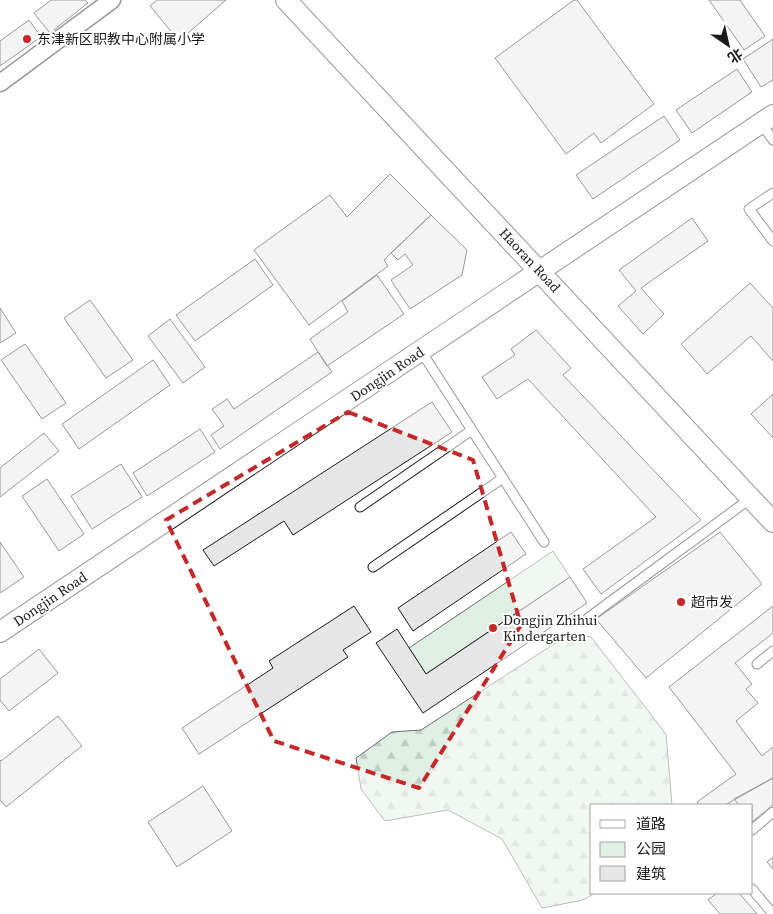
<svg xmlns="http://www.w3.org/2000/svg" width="773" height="914" font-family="'Source Serif 4','Noto Sans SC',serif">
  <defs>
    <pattern id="forest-firs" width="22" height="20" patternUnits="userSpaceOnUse" patternTransform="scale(1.25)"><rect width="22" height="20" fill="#e0efe3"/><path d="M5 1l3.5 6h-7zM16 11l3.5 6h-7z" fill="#c0ccc2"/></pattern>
  </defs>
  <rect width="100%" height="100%" fill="#fff"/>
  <path fill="#e0efe3" stroke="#6a6a6a" d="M 553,551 L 570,577 L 426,674 L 409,648 Z"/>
  <path fill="url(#forest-firs)" stroke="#6a6a6a" d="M 571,633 L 591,637 L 666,734 L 672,805 L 592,805 L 592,893 L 595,893 L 583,900 L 542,908 L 502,839 L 448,810 L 385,821 L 361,789 L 356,758 L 392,732 L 421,730 Z"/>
  <path fill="#e6e6e6" stroke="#1a1a1a" d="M 51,0 L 85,0 L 88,3 L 50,33 L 34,13 Z
    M 157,0 L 226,0 L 179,41 L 150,6 Z
    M 574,0 L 577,0 L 654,104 L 601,143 L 594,133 L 566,154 L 495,58 Z
    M 709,0 L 740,0 L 765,36 L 744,50 Z
    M 29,20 L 41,37 L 0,66 L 0,41 Z
    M 773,39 L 773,80 L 761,87 L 743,59 Z
    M 737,69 L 752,92 L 692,133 L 676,110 Z
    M 664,116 L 680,140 L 593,199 L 576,175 Z
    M 390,174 L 431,215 L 384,260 L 388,266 L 309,325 L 254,250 L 330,195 L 347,217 Z
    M 431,215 L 467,250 L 462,275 L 410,309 L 391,280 L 413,265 L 405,254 L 398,260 L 391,253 Z
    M 692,218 L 708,241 L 641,288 L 664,314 L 643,334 L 618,306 L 636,291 L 619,270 Z
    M 255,259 L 273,285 L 195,341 L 176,315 Z
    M 377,275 L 404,314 L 327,366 L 310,339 L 348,312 L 342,301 Z
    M 750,283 L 773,308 L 773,361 L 751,336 L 707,374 L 681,344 Z
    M 90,300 L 133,360 L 106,378 L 64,318 Z
    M 0,308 L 16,333 L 0,343 Z
    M 170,319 L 205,367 L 183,383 L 148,336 Z
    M 536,330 L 571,368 L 563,375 L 701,520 L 601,594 L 583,569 L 656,517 L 528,379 L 497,399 L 482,377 L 515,355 L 511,349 Z
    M 25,344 L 66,403 L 42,419 L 1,360 Z
    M 318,352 L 332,372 L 220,449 L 211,435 L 224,426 L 212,409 L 227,399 L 234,409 Z
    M 153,360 L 170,385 L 79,449 L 62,424 Z
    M 773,394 L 773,438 L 751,414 Z
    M 432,402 L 452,432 L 293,535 L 284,521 L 214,566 L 203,550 Z
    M 200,429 L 215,452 L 147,496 L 133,473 Z
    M 44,433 L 59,451 L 0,497 L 0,468 Z
    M 121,464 L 142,497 L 92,529 L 71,496 Z
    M 47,479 L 84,534 L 59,551 L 22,496 Z
    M 511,532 L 526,554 L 413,631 L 398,608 Z
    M 720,532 L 762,584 L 646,678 L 596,619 Z
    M 0,542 L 24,577 L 0,593 Z
    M 570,577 L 587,603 L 423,713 L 376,643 L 397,629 L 426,674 Z
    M 354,606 L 371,632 L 343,650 L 348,657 L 199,754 L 182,728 L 273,668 L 269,661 Z
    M 773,606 L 773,633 L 735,663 L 752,684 L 746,689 L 758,703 L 736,721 L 762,756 L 773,747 L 773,778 L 725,805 L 699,805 L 697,802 L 736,774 L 669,687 Z
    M 39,649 L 58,673 L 9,711 L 0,700 L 0,679 Z
    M 58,716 L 82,746 L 6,807 L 0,800 L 0,760 L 1,761 Z
    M 773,778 L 773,805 L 752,822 L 752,805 L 739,805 L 734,799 Z
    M 203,786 L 232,831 L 177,867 L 148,822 Z
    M 773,857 L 773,869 L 767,862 Z
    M 717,893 L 739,893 L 757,914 L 720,914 L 708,900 Z"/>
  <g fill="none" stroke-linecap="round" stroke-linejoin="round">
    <defs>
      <path id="service" d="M 761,123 L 773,140
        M 773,193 L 749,209 L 773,241
        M 421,351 L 544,542
        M 360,507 L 472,430
        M 373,567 L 503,478
        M 588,618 L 751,498
        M 757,664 L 773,651
        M 752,830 L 773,812
        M 752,889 L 773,914"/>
      <path id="minor" d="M 0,83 L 112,0"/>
      <path id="tertiary" d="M 286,0 L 773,522
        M 0,632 L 773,115"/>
    </defs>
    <use href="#service" stroke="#1a1a1a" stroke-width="11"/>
    <use href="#minor" stroke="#1a1a1a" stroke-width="19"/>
    <use href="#tertiary" stroke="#1a1a1a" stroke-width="22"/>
    <use href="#service" stroke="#fff" stroke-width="9"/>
    <use href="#minor" stroke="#fff" stroke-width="16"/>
    <use href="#tertiary" stroke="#fff" stroke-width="20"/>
  </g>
  <path d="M0 0H773V914H0ZM 348,412 L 473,460 L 521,625 L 419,788 L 274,741 L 166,520 Z" fill="#fff" fill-opacity=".55" fill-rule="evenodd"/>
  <path fill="none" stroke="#c62828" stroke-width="4" stroke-dasharray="10 6" stroke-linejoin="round" d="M 348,412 L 473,460 L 521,625 L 419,788 L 274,741 L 166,520 Z"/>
  <g fill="#c62828" stroke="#fff" stroke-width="2">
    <circle cx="27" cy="39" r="5"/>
    <circle cx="681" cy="602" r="5"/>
    <circle cx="493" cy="628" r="5"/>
  </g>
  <g text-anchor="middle" stroke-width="4" stroke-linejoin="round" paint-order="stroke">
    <g font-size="14" fill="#1a1a1a" stroke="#fff" text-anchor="start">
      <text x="37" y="44">东津新区职教中心附属小学</text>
      <text x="691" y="607">超市发</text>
      <text x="503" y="625">Dongjin Zhihui<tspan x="503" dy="16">Kindergarten</tspan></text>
    </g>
    <g font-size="14" fill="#1a1a1a" stroke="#fff">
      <text transform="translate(530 260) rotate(47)" y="5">Haoran Road</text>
      <text transform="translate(387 374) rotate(-34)" y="5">Dongjin Road</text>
      <text transform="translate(50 599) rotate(-34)" y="5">Dongjin Road</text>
    </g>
  </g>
  <rect x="590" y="804" width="162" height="90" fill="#ffffff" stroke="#a3a3a3"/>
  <rect x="600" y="820" width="25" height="8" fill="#ffffff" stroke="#a3a3a3"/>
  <text x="636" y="829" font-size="15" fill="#1a1a1a">道路</text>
  <rect x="600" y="842" width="25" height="15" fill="#e0efe3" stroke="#a3a3a3"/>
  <text x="636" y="854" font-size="15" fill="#1a1a1a">公园</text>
  <rect x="600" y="866" width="25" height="15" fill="#e6e6e6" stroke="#a3a3a3"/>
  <text x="636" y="879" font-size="15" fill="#1a1a1a">建筑</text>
  <g transform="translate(728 45) rotate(146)" stroke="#ffffff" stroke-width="4" paint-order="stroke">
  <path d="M0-4L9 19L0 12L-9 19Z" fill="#1a1a1a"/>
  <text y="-8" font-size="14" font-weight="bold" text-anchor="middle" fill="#1a1a1a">北</text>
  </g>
</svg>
